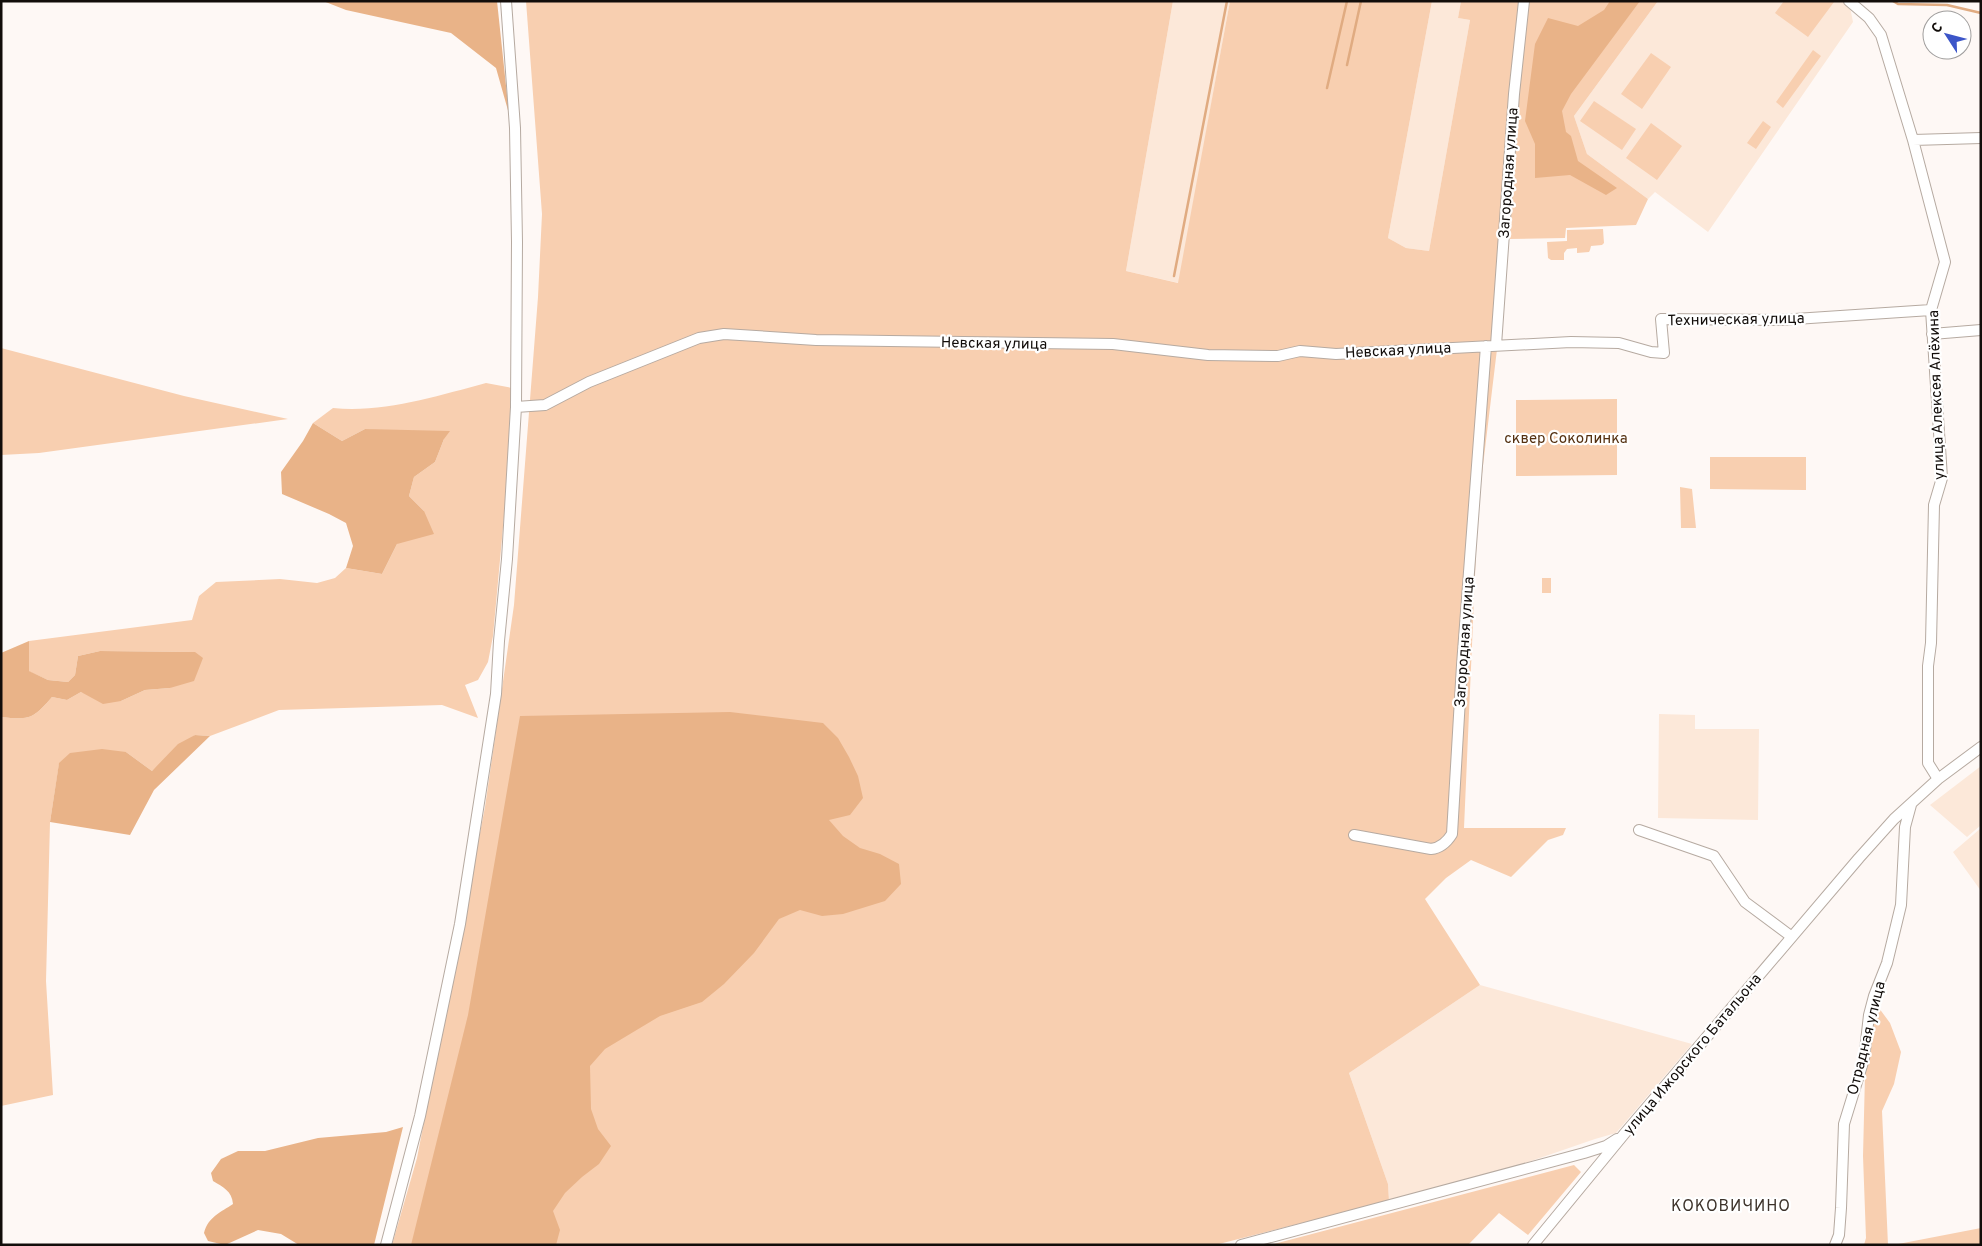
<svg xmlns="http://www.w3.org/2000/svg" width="1982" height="1246" font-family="Overpass,sans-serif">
  <rect width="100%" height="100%" fill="#fef8f5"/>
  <path fill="#fce8d9" d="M 1173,1 L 1230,1 L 1179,283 L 1126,271 Z
    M 1432,1 L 1461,1 L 1458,18 L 1470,20 L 1429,251 L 1406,248 L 1388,238 Z
    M 1658,1 L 1842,1 L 1850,7 L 1853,22 L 1708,232 L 1655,192 L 1648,199 L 1587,154 L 1574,116 Z
    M 1659,714 L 1695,715 L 1695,729 L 1759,729 L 1758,820 L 1658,818 Z
    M 1981,766 L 1981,825 L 1967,837 L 1930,805 Z
    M 1981,828 L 1981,891 L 1953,852 Z
    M 1480,985 L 1692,1044 L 1616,1133 L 1595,1139 L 1488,1176 L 1389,1201 L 1388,1184 L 1349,1073 Z"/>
  <path fill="#f8cfb0" d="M 526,1 L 1173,1 L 1126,271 L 1178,283 L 1230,1 L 1432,1 L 1388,238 L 1406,248 L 1429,251 L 1470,20 L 1458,18 L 1461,1 L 1658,1 L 1574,116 L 1587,154 L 1648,199 L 1636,225 L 1566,228 L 1565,238 L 1507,239 L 1498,341 L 1478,507 L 1464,828 L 1566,828 L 1563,835 L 1548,840 L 1511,877 L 1471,860 L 1446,878 L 1425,899 L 1480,985 L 1349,1073 L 1388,1184 L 1389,1201 L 1215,1245 L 392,1245 L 417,1158 L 485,807 L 514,605 L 538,297 L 542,214 Z
    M 1784,1 L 1833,1 L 1834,2 L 1808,37 L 1775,13 Z
    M 1813,50 L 1821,56 L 1783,108 L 1776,102 Z
    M 1651,53 L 1671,67 L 1642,109 L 1621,94 Z
    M 1594,101 L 1636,129 L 1622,150 L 1580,121 Z
    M 1763,121 L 1771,127 L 1756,149 L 1747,143 Z
    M 1651,123 L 1682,146 L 1657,180 L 1626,158 Z
    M 1603,229 L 1604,243 L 1602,245 L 1591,246 L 1590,250 L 1589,252 L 1577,253 L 1577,248 L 1567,249 L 1564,253 L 1564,260 L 1551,260 L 1548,258 L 1547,242 L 1567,241 L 1567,230 Z
    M 1,348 L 184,396 L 288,419 L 39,453 L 1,455 Z
    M 486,383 L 512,388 L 508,473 L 493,636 L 488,662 L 478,680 L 465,685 L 478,718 L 442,705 L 279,710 L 210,736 L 195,735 L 152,771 L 126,752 L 59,764 L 50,822 L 46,981 L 53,1095 L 1,1106 L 1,717 C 30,720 33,719 52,697 L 67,700 L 81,692 L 121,701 L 145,690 L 170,688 L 195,652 L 100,651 L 78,656 L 75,675 L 68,682 L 48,680 L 28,671 L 29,641 L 192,620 L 199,596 L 216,582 L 280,579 L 317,583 L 335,578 L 346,568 L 382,574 L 397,544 L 424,511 L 409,496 L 414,477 L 435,462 L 444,439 L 365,429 L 342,441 L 313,423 L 333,408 C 384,413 437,396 486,383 Z
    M 1617,399 L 1617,475 L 1516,476 L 1516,400 Z
    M 1710,457 L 1806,457 L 1806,490 L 1710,489 Z
    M 1680,487 L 1692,489 L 1696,528 L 1681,528 Z
    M 1542,578 L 1551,578 L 1551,593 L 1542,593 Z
    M 1876,1004 L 1890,1023 L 1901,1052 L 1894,1084 L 1882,1111 L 1888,1245 L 1864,1245 L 1866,1238 L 1863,1156 L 1865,1075 Z
    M 1574,1165 L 1581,1172 L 1528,1235 L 1499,1213 L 1468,1245 L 1270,1245 Z
    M 1981,1228 L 1981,1245 L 1893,1245 Z"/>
  <path fill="#e9b388" d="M 323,1 L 497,1 L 509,114 L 496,68 L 451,33 L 346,10 Z
    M 1610,1 L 1640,1 L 1571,94 L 1562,111 L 1566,132 L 1571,136 L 1578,161 L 1617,188 L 1606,195 L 1570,175 L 1535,178 L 1535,144 L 1525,121 L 1535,44 L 1548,18 L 1578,26 L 1604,10 Z
    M 313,423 L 342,441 L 365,429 L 450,431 L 444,439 L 435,462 L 414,477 L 409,496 L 424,511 L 434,534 L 397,544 L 382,574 L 346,568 L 353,546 L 346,523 L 329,514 L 282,494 L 281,472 L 303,441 Z
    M 29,641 L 29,671 L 48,680 L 68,682 L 75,675 L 78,656 L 100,651 L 195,652 L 203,658 L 194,681 L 170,688 L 145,690 L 121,701 L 103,704 L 81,692 L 67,700 L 52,697 C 33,719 30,720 1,717 L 1,653 Z
    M 730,712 L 823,723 L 838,738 L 849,757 L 858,776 L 863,798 L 850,815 L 829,820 L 843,836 L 860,848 L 880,854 L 899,864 L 901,884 L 885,901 L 843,914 L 822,916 L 800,910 L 779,919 L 754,953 L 724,984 L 702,1002 L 660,1016 L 605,1049 L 590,1066 L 591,1109 L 598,1129 L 611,1146 L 599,1164 L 582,1177 L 565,1193 L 553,1211 L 560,1230 L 556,1245 L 411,1245 L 468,1015 L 520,716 Z
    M 195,735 L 210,736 L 154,790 L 130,835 L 50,822 L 59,763 L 70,753 L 102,749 L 126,752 L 152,771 L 178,744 Z
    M 403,1127 L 374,1245 L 299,1245 L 281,1234 L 258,1230 L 225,1245 L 208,1241 L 204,1233 C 208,1217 221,1212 233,1204 C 232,1191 223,1187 213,1181 L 211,1173 L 221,1159 L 238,1151 L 265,1151 L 318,1138 L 386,1132 Z"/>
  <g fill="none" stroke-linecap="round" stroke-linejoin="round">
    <path stroke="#e0ab81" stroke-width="2.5" d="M 1893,1 L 1898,4 L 1947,5 L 1981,13
      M 1347,65 L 1361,1
      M 1327,88 L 1347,1
      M 1174,276 L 1227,1"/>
    <defs>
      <path id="minor" d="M 1849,1 L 1869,18 L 1881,35 L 1913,140 L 1945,262 L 1931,310 L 1942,478 L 1934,505 L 1931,643 L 1928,666 L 1928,763 L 1938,779
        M 1913,140 L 1981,138
        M 1932,334 L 1981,330
        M 1496,345 L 1514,94 L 1524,1
        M 516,407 L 545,405 L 589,382 L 699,338 L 724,334 L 816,340 L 1113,344 L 1208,355 L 1278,356 L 1300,351 L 1336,354 L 1571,342 L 1619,343 L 1651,352 L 1664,353 L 1661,319 L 1780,320 L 1931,310
        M 1639,830 L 1714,856 L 1745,902 L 1792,937
        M 1354,835 L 1431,849 C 1441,848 1447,842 1452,834 L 1462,665 L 1486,346
        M 386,1245 L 420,1116 L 460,924 L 496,694 L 499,641 L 507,559 L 516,407 L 517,242 L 515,128 L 506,1
        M 1241,1245 L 1584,1153 L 1606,1146 L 1617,1139
        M 1533,1245 L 1625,1133 L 1859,858 L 1894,819 L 1938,779 L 1981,747
        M 1835,1245 L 1839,1235 L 1841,1208 L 1844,1124 L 1864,1059 L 1869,1015 L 1874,996 L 1887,963 L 1901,905 L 1905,827 L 1911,805"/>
    </defs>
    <use href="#minor" stroke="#b6aaa1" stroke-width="12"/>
    <use href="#minor" stroke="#fff" stroke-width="10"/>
  </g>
  <g text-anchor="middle" stroke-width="4.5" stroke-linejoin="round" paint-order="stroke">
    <g font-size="15" fill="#120d0a" stroke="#fff">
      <text transform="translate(1508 173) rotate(-86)" y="5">Загородная улица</text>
      <text transform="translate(1736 319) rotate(-1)" y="5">Техническая улица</text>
      <text transform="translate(994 343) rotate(1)" y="5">Невская улица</text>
      <text transform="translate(1398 350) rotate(-3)" y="5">Невская улица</text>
      <text transform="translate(1936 395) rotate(-92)" y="5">улица Алексея Алёхина</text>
      <text transform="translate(1464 642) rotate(-86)" y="5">Загородная улица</text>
      <text transform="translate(1866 1038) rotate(-76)" y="5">Отрадная улица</text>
      <text transform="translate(1692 1054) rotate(-50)" y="5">улица Ижорского Батальона</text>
    </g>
    <g font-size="15" fill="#543010" stroke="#fff">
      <text x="1566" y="443">сквер Соколинка</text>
    </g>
    <g font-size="16" letter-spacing="1" fill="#3c322a" stroke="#fff">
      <text x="1731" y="1211">КОКОВИЧИНО</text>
    </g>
  </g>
  <rect width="1982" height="1246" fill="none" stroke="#120d0a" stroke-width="5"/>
  <g transform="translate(1947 35) rotate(306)"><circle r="24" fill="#ffffff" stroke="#a09e9d"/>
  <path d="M0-4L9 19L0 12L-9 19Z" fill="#3c55c8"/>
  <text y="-8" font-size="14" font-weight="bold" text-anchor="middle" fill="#120d0a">С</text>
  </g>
</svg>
